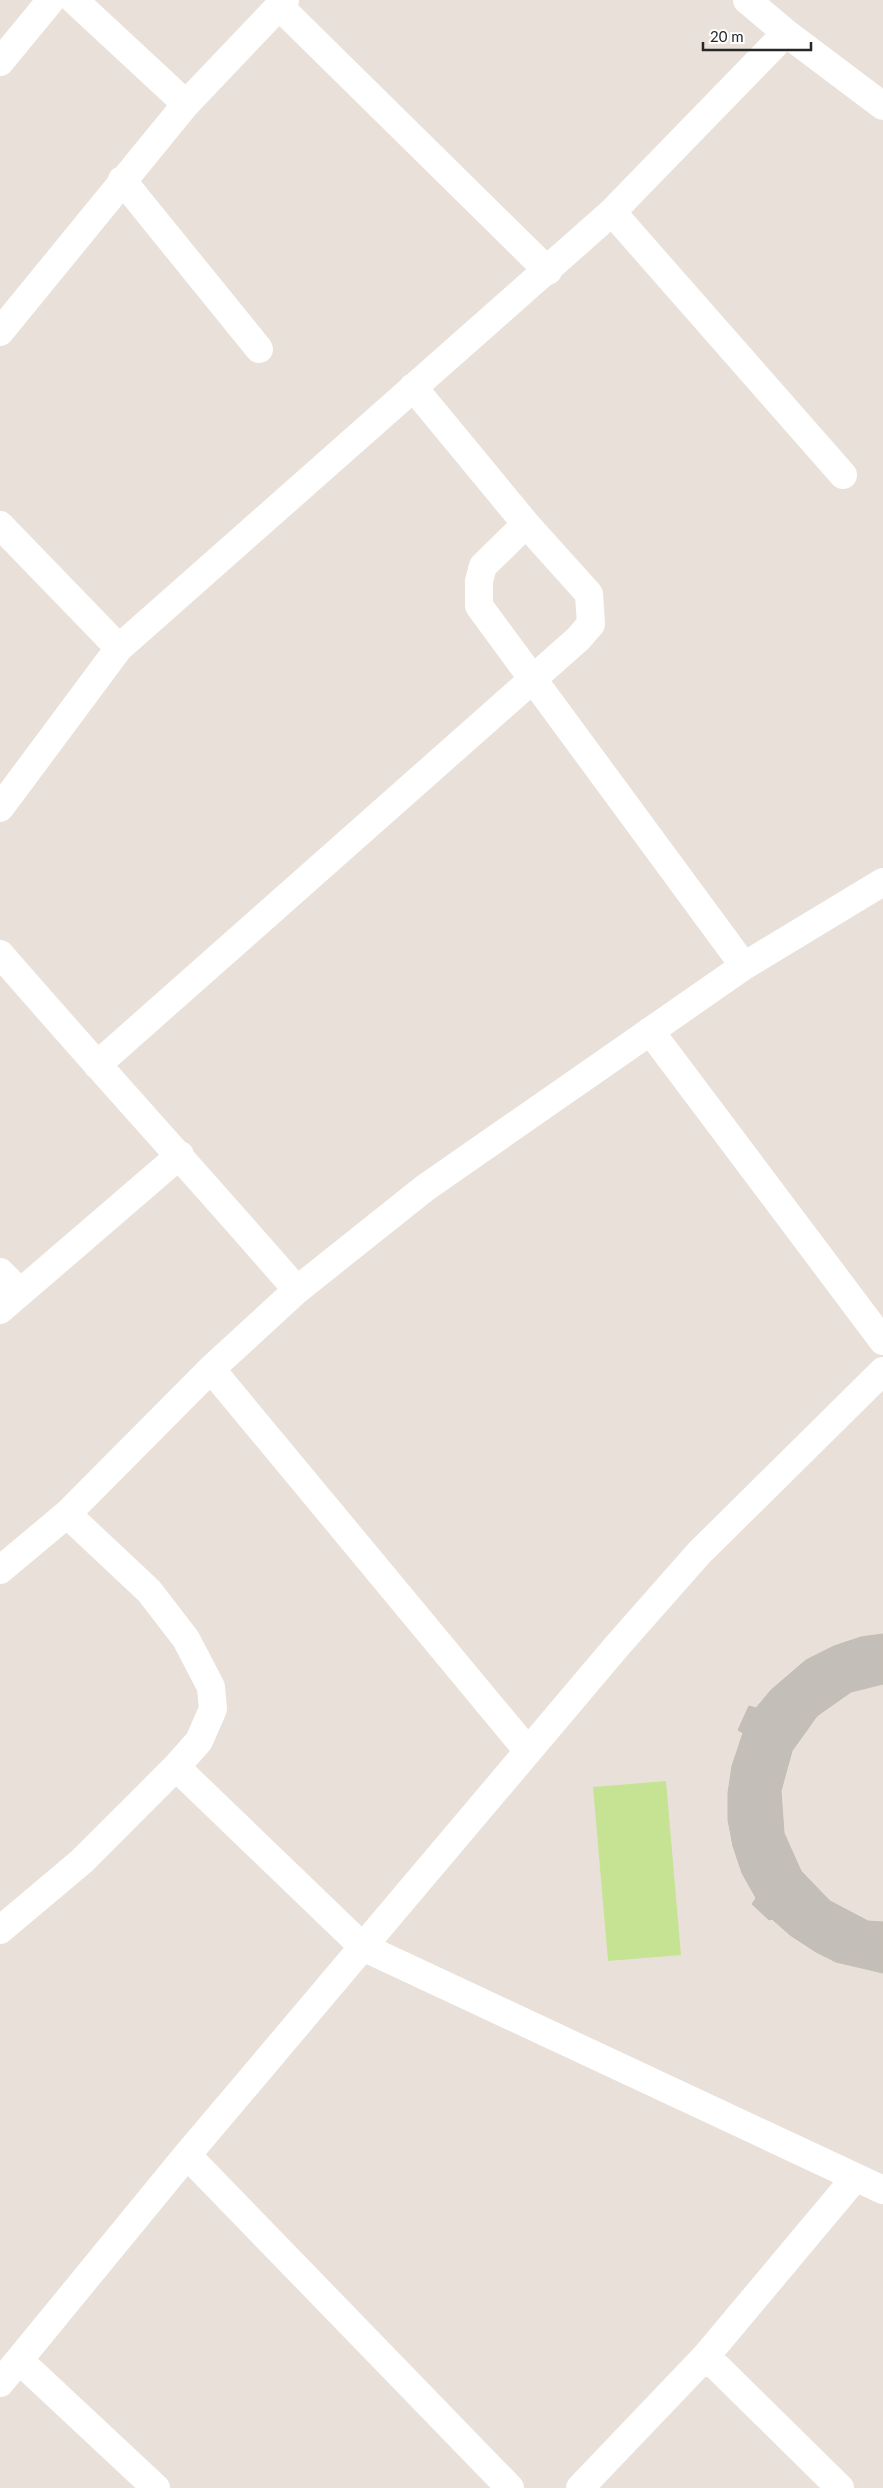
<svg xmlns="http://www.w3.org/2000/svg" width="883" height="2488" font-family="Lato,sans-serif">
  <rect width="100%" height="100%" fill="#e9e1d9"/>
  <path fill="#c6e394" d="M 666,1781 L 681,1955 L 608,1961 L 593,1787 Z"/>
  <path fill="#c4beb9" stroke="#c3bdb3" d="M 883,1634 L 883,1684 L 851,1692 L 817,1716 L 792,1751 L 781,1791 L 784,1833 L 801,1871 L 830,1901 L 868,1921 L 883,1922 L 883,1973 L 836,1962 L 816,1952 L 790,1935 L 772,1919 L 769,1920 L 752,1904 L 756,1898 L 742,1873 L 733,1846 L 728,1820 L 728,1793 L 732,1766 L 743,1733 L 738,1730 L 749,1706 L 756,1708 L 771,1690 L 806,1660 L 834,1646 L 861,1637 Z"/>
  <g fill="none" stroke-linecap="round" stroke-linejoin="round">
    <path stroke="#fff" stroke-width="28" d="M 74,0 L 186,104
      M 747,0 L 786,33 L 883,106
      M 279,6 L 548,271
      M 0,62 L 51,0
      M 122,180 L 259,349
      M 612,212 L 843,475
      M 0,332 L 186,104 L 285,0
      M 526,524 L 483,566 L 479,581 L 479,606 L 744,966
      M 0,525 L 119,648
      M 0,808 L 119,648 L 612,212 L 786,33
      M 0,954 C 98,1067 199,1177 297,1290
      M 650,1031 L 883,1341
      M 97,1065 L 578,639 L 591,624 L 589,594 L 526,524 L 413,387
      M 0,1272 L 20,1292
      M 0,1310 L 180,1155
      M 211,1369 L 528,1751
      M 0,1570 L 67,1514 L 211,1369 L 297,1290 L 425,1188 L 744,966 L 883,882
      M 176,1767 L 363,1947 L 883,2190
      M 0,1930 L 82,1861 L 176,1767 L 199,1741 L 213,1709 L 211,1687 L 186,1639 L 149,1591 L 67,1514
      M 187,2155 L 510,2488
      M 706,2356 L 840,2488
      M 19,2360 L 156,2488
      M 0,2383 L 187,2155 L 617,1646 L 699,1553 L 883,1371
      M 580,2488 L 706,2356 L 855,2178"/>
  </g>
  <path d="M703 42v8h108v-8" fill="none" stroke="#272727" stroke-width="2.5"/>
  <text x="710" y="42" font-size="15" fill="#272727" stroke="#ffffff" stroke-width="4" paint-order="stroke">20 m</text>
</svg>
